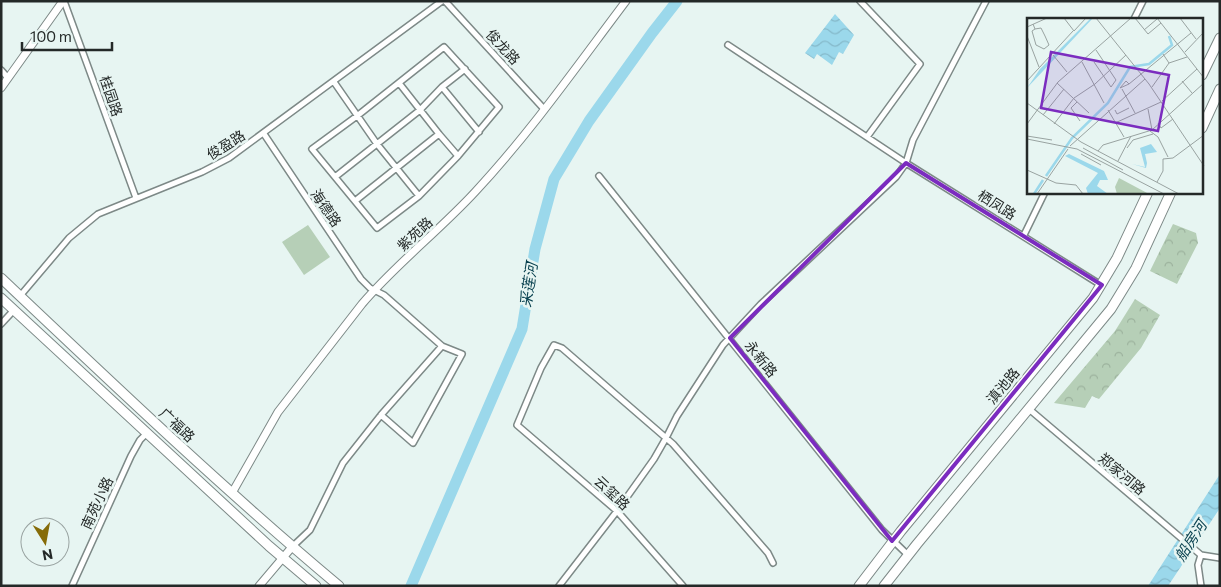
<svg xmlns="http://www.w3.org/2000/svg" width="1221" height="587" font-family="Commissioner,'Noto Sans SC',sans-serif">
  <defs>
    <pattern id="forest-crowns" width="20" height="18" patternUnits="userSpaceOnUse" patternTransform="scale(1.25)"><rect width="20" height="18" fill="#b6cfb7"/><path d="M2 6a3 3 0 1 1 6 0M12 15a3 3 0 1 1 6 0" fill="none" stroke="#9cb29d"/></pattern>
    <pattern id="water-waves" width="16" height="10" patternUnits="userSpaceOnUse" patternTransform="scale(1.25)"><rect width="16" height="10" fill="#9bd8eb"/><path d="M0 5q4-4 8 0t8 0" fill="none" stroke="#85b9ca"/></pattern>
  </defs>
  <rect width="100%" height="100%" fill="#e7f5f2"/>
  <path fill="#b6cfb7" d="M 308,225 L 330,257 L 304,275 L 282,242 Z"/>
  <path fill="url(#forest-crowns)" d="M 1173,224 L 1196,233 L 1198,243 L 1177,284 L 1150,271 Z
    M 1135,299 L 1160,315 L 1141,348 L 1099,399 L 1092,396 L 1085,408 L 1054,403 L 1115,331 Z"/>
  <path fill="url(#water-waves)" d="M 835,14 L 854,35 L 843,54 L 839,52 L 832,65 L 817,54 L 814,59 L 805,53 Z
    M 1220,474 L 1220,508 L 1168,586 L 1148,586 Z"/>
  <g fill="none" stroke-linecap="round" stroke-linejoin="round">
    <path stroke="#9bd8eb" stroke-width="11" d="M 411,586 L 522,329 L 535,249 L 554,179 L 589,121 L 652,33 L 677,1"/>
    <defs>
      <path id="minor" d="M 64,1 L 136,198
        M 445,1 L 544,109
        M 860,1 L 920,64 L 867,137
        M 1134,19 L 1143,1
        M 728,45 L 906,163 L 1101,285
        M 444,47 L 499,107 L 458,156 L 419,196 L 377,228 L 312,149 L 357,116 Z
        M 1,70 L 8,78
        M 334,82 L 377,144 L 419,196
        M 399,83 L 439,134
        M 442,87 L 465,69
        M 264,134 L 361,279 L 370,288 L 384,295 L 442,346
        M 599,176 L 882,530 L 908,555
        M 335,177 L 420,110 L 442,87 L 479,132
        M 355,201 L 439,134 L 458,156
        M 1024,235 L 1045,192
        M 20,296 L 69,238 L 98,214 L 202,172 L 229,158 L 442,1
        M 1,324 L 14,310
        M 1029,409 L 1201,555
        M 292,547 L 310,530 L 343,463 L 381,415 L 442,346 L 462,354 L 413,443 L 381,415
        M 72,586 L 131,456 L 140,440 L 147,433
        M 559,586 L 617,511 L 654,459 L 666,438 L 677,416 L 723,345 L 761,304 L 896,177 L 906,163 L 913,140 L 986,1
        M 683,586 L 617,511 L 517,425 L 541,368 L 554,345 L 562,348 L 673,444 L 768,553 L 773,563
        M 1201,586 L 1198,565 L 1201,555 L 1220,558"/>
      <path id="tertiary" d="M 1,88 L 63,1
        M 232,493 L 278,412 L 362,304 C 396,264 439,231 475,192 C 530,133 577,66 626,1
        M 259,586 L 292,547"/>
      <path id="primary" d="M 1202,75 L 1220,38
        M 1202,128 L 1220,89
        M 1,278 C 112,383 222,488 339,586
        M 1,298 L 269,546 L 316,586
        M 859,586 L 901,531 L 1093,298 L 1117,258 L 1148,192
        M 884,586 L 917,544 L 1111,309 L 1136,268 L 1171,192"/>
    </defs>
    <use href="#minor" stroke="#7d8987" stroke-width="8"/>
    <use href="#tertiary" stroke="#7d8987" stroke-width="9"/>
    <use href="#primary" stroke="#7d8987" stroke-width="11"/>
    <use href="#minor" stroke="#fff" stroke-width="5"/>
    <use href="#tertiary" stroke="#fff" stroke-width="7"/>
    <use href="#primary" stroke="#fff" stroke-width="9"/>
  </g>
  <path fill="none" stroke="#7b2cbf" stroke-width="4" stroke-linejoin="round" d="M 906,163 L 1102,285 L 892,541 L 730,338 Z"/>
  <g text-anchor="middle" stroke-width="5" stroke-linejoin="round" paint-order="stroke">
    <g font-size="14" fill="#242928" stroke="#e7f5f2">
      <text transform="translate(503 47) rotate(47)" y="5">俊龙路</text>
      <text transform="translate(111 96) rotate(71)" y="5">桂园路</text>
      <text transform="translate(226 145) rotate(-32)" y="5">俊盈路</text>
      <text transform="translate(997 205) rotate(32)" y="5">栖凤路</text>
      <text transform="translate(326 208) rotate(56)" y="5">海德路</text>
      <text transform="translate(415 234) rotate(-43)" y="5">紫苑路</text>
      <text transform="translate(761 359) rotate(51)" y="5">永新路</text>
      <text transform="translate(1003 386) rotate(-50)" y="5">滇池路</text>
      <text transform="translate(177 425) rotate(43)" y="5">广福路</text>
      <text transform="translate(1122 474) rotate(40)" y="5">郑家河路</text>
      <text transform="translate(612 493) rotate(43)" y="5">云玺路</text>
      <text transform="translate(97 503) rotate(-65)" y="5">南苑小路</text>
    </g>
    <g font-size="15" font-style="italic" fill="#0a4250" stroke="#e7f5f2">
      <text transform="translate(529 285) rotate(-81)" y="5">采莲河</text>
      <text transform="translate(1191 541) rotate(-57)" y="5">船房河</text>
    </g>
  </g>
  <g transform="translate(1027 18)">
    <rect width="176" height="176" fill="#e7f5f2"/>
    <path d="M 92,160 L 122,176 L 90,176 L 88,169 Z" fill="#b6cfb7"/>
    <path d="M 64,0 L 66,0 L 0,70 L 13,51 ZM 124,126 L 130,134 L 118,136 L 120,145 L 119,150 L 105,146 L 118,149 L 113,130 ZM 42,136 L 77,153 L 81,162 L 73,162 L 70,168 L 81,176 L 61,176 L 59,170 L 71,155 L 38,138 Z" fill="#9bd8eb"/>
    <path fill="none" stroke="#9bd8eb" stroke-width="2.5" d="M 19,158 L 45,120 L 81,85 L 103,49 L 122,46 L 145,27 L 142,18M 7,176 L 16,162"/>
    <path fill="none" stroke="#99a3a1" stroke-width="1" d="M 37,0 L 47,13 L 59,0M 69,0 L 122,66 L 177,148M 108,0 L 121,16 L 134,5M 130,0 L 177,60M 153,0 L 169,21M 6,6 L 8,11 L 14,10 L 18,18 L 22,27 L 17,31 L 9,27 L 5,13 L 8,11M 0,9 L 20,0M 117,12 L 130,1M 0,18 L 12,49M 158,34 L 177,14M 26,37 L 40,54M 55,44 L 77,85M 67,44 L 84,69 L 89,62 L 69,32M 142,45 L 160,39M 0,63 L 46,13M 155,63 L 165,75M 30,65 L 62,95M 102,66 L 99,63 L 93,70 L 102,66 L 164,15M 125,69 L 142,45 L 136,36M 95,71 L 108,95M 135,83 L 170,51M 50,84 L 44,90 L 53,103M 0,85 L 54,124 L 152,176M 121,91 L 125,112M 81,92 L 97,119M 88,92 L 90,96 L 102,90M 16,97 L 37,71M 88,105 L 134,84M 131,105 L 134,110 L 146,101M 0,106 L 31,64 L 104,0M 27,106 L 47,80 L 68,66 L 99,37M 123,113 L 131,119 L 141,139M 0,118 L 25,122M 0,121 L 50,131 L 137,176M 43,128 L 118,61M 56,130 L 96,152M 100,130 L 106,122 L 126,116M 71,133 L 76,127 L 125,112 L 177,65M 54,136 L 74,147M 91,143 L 104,118M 0,152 L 29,165 L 49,167 L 56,176M 130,164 L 136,153 L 136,141 L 146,140 L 177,117M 10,176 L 41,131"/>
    <path fill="#7b2cbf" fill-opacity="0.15" stroke="#7b2cbf" stroke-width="2.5" d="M 24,34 L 142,57 L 131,113 L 14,90 Z"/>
    <rect width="176" height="176" fill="none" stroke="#242928" stroke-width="2.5"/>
  </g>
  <rect width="1221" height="587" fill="none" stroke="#242928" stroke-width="5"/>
  <g transform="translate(45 542) rotate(169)"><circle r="24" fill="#e7f5f2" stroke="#99a3a1"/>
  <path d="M0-4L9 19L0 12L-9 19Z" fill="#866c09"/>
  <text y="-8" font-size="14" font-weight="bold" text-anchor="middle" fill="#242928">N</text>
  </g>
  <path d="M22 42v8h90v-8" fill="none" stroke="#242928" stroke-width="2.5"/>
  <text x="30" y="42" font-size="15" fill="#242928" stroke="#e7f5f2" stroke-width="4" paint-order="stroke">100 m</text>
</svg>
